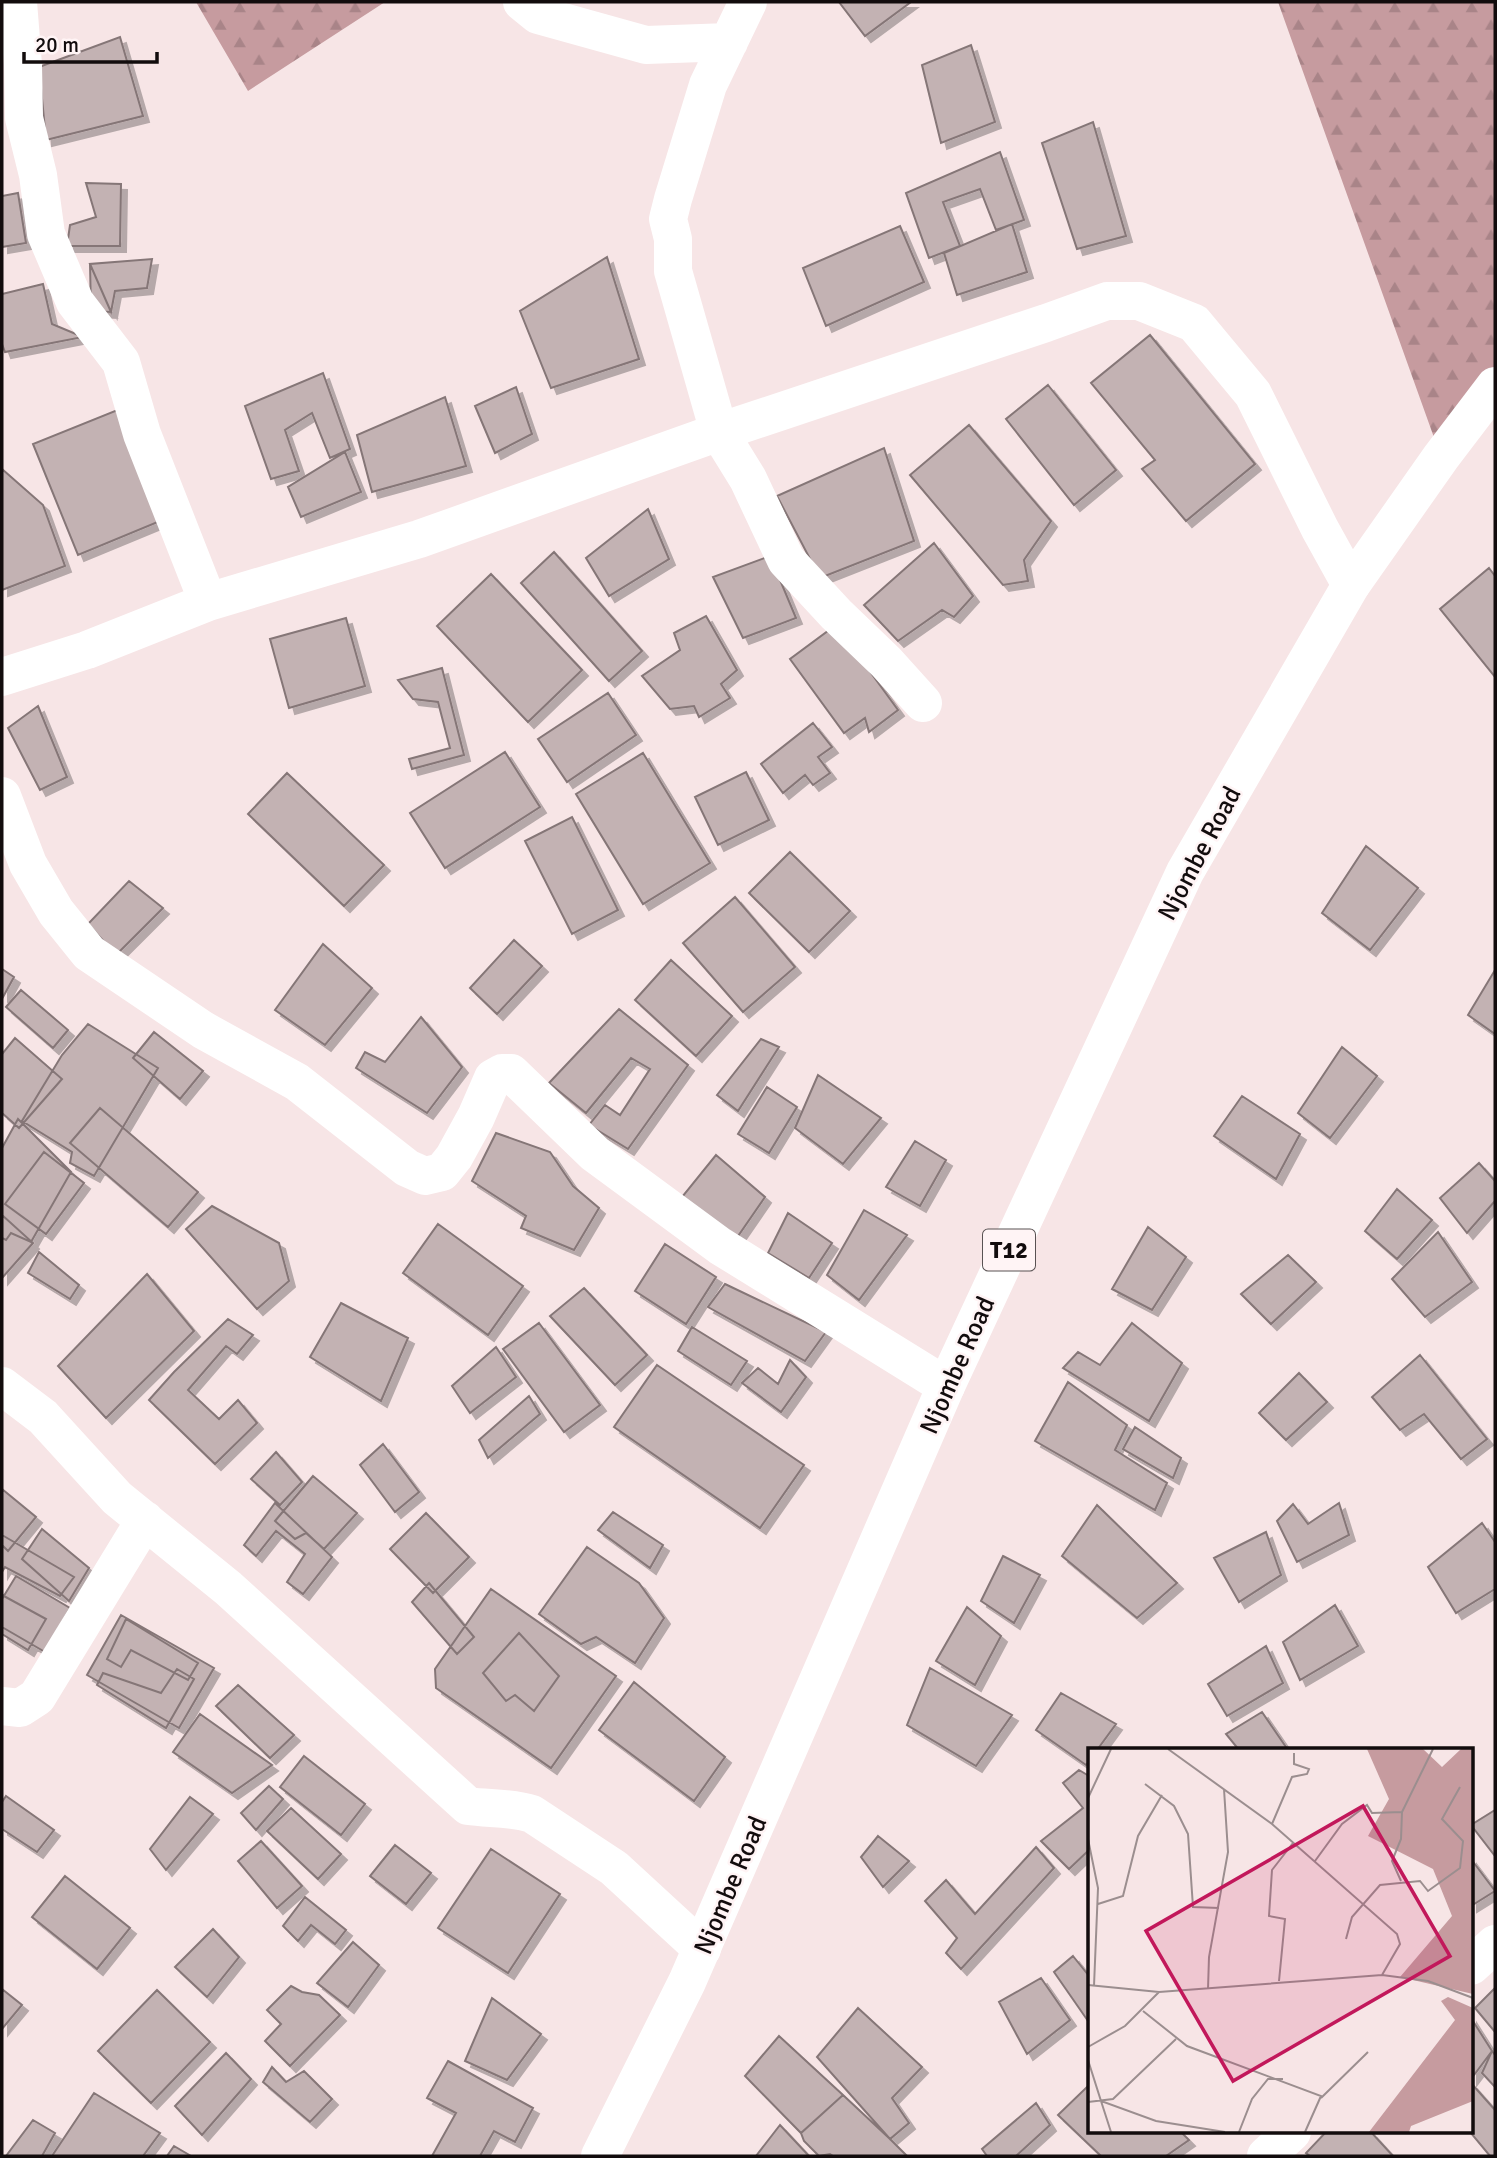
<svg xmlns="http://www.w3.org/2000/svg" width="1497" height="2158" font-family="Signika,sans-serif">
  <defs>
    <pattern id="forest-firs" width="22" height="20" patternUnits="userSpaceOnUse" patternTransform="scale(1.75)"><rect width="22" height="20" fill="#c69b9f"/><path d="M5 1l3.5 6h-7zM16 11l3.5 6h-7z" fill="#a98488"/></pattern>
    <filter id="shadow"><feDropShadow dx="6" dy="6" stdDeviation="0" flood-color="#0004"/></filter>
  </defs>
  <rect width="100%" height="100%" fill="#f7e5e6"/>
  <path fill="url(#forest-firs)" d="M 196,2 L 385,2 L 248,91 Z
    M 1278,2 L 1495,2 L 1495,400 L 1441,457 Z"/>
  <path fill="#c3b2b3" stroke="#857677" stroke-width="2" filter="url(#shadow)" d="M 839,2 L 911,2 L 865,36 Z
    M 120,37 L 143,116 L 46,140 L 39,67 Z
    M 971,45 L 995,122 L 941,143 L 922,65 Z
    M 1093,122 L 1126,236 L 1077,249 L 1042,143 Z
    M 1000,152 L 1024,220 L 996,230 L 980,189 L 943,202 L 960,246 L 929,258 L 906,193 Z
    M 86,183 L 121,184 L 120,246 L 67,246 L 70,225 L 96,217 Z
    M 18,193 L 26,243 L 2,247 L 2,196 Z
    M 1012,224 L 1027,272 L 957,295 L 944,253 Z
    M 900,226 L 924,282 L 826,326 L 803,268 Z
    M 607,257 L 639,359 L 551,388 L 520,311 Z
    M 152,259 L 147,288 L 115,291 L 111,312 L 90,264 Z
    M 90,264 L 111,312 L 91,311 Z
    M 43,284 L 52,324 L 83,337 L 5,352 L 2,344 L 2,294 Z
    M 1150,335 L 1255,464 L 1186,521 L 1142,469 L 1155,460 L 1091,383 Z
    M 323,373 L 350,449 L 330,458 L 312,413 L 285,430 L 299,471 L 271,479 L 245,406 Z
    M 1048,385 L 1116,470 L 1074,505 L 1006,419 Z
    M 516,387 L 532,434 L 495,453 L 475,406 Z
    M 445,397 L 466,466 L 372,492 L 357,435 Z
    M 120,409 L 165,519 L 78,555 L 33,444 Z
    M 969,425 L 1051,521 L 1024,560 L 1028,581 L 1003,585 L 910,475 Z
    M 884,448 L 914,541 L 820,578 L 777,496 Z
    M 345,452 L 361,492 L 301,517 L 288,487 Z
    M 2,469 L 43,505 L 65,566 L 2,590 Z
    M 648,509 L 669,559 L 609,596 L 586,558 Z
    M 934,543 L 973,596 L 954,617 L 942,610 L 898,641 L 864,605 Z
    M 554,552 L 642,651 L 609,681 L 521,583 Z
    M 770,556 L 796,618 L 743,638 L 713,577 Z
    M 1489,568 L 1495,576 L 1495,677 L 1440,609 Z
    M 491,574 L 582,670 L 528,722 L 437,626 Z
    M 706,616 L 737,670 L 721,684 L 730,698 L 699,717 L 694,706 L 670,709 L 642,676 L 680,650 L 674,633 Z
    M 346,618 L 365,686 L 289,708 L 270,639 Z
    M 836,625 L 898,710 L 869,732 L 865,718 L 844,733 L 790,659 Z
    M 442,668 L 464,755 L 412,769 L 409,759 L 450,748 L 438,702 L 413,699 L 398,680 Z
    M 608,693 L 636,735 L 567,782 L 538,739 Z
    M 38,706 L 67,777 L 40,790 L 8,728 Z
    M 813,723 L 832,747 L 818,757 L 830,773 L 813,785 L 805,775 L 783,793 L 761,764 Z
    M 505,752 L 540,807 L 445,868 L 410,813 Z
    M 643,753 L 710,863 L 643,904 L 576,794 Z
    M 746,772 L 769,820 L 718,845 L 695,797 Z
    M 287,773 L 384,865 L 344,906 L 248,814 Z
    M 572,817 L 618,910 L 572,934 L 525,841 Z
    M 1366,846 L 1418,888 L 1370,950 L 1322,913 Z
    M 790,852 L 850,911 L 809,952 L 749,893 Z
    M 129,881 L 163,908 L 116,955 L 88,924 Z
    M 735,897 L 795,967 L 743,1012 L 683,943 Z
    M 514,940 L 542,966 L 497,1014 L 470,988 Z
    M 323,944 L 372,988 L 325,1045 L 275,1010 Z
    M 671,960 L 732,1016 L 696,1056 L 635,1000 Z
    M 2,969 L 14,977 L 3,997 L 2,996 Z
    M 1495,970 L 1495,1034 L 1468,1015 Z
    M 21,990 L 68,1030 L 53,1048 L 6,1007 Z
    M 619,1009 L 688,1065 L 628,1149 L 589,1125 L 605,1105 L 620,1115 L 650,1069 L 631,1058 L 586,1113 L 549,1083 Z
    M 421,1017 L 462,1067 L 427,1113 L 356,1068 L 365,1052 L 385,1062 Z
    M 88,1024 L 158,1068 L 94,1176 L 70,1163 L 72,1152 L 22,1121 L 62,1055 Z
    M 154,1032 L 203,1071 L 180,1099 L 133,1058 Z
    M 15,1038 L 62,1079 L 19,1128 L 2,1113 L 2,1054 Z
    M 761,1039 L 779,1047 L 738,1111 L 717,1095 Z
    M 1342,1047 L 1377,1076 L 1330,1138 L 1298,1113 Z
    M 818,1075 L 881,1118 L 843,1164 L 795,1128 Z
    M 767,1087 L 797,1107 L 769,1153 L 738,1134 Z
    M 1242,1096 L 1300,1134 L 1276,1179 L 1214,1136 Z
    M 100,1108 L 198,1192 L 168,1227 L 70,1143 Z
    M 18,1119 L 71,1172 L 31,1242 L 11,1233 L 6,1240 L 2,1238 L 2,1148 Z
    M 496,1133 L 550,1152 L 573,1186 L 599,1208 L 574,1250 L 521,1228 L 526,1216 L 472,1181 Z
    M 915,1141 L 946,1160 L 920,1206 L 886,1187 Z
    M 44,1152 L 84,1183 L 46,1234 L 5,1204 Z
    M 716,1155 L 765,1197 L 736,1239 L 682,1197 Z
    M 1479,1163 L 1495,1181 L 1495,1201 L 1467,1233 L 1440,1198 Z
    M 1397,1189 L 1432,1220 L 1397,1259 L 1365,1231 Z
    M 212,1206 L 279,1243 L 289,1281 L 257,1309 L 186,1229 Z
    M 864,1210 L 907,1235 L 859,1300 L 827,1275 Z
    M 788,1213 L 832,1243 L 809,1278 L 768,1253 Z
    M 2,1215 L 33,1243 L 2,1278 Z
    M 438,1224 L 523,1286 L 488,1335 L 403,1273 Z
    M 1148,1227 L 1186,1257 L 1152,1310 L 1112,1289 Z
    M 1438,1232 L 1472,1282 L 1425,1317 L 1392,1279 Z
    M 665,1244 L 716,1277 L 686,1324 L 635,1291 Z
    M 39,1252 L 79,1285 L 70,1299 L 28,1273 Z
    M 1288,1255 L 1316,1282 L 1271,1324 L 1241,1294 Z
    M 147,1274 L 194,1331 L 106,1418 L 58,1366 Z
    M 725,1284 L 826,1332 L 805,1361 L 708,1307 Z
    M 584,1288 L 647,1355 L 615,1385 L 550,1316 Z
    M 341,1303 L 408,1338 L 381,1401 L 310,1357 Z
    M 228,1319 L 253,1335 L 237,1354 L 226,1346 L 188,1390 L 219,1419 L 238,1400 L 257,1423 L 215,1464 L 149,1400 L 174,1372 Z
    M 539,1323 L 600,1405 L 564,1432 L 503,1349 Z
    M 1132,1323 L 1182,1363 L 1149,1421 L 1063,1368 L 1078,1352 L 1100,1365 Z
    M 692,1327 L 747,1361 L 731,1385 L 678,1351 Z
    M 496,1347 L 516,1377 L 470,1413 L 452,1386 Z
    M 1420,1355 L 1487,1439 L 1461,1459 L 1424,1414 L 1400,1430 L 1372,1397 Z
    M 790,1360 L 806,1377 L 781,1412 L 742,1383 L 758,1368 L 778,1384 Z
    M 657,1365 L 804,1465 L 760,1528 L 614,1427 Z
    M 1299,1373 L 1327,1402 L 1286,1440 L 1259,1413 Z
    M 1068,1382 L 1127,1425 L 1115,1450 L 1167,1483 L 1155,1510 L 1035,1441 Z
    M 529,1396 L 540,1414 L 488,1458 L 479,1440 Z
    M 1135,1427 L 1181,1458 L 1173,1478 L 1123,1449 Z
    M 383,1444 L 419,1492 L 395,1512 L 360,1465 Z
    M 276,1452 L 302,1482 L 280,1505 L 251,1479 Z
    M 313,1476 L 357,1513 L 324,1549 L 306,1533 L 295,1539 L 275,1521 Z
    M 2,1489 L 36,1517 L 8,1551 L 2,1545 Z
    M 275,1503 L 332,1557 L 303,1594 L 287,1582 L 305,1554 L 276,1531 L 256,1556 L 244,1545 Z
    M 1339,1503 L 1349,1535 L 1297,1562 L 1277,1521 L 1293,1504 L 1308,1524 Z
    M 1097,1505 L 1177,1583 L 1137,1618 L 1062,1556 Z
    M 613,1512 L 663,1545 L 650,1568 L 598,1530 Z
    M 426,1513 L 469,1557 L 433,1593 L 390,1549 Z
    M 1482,1523 L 1495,1542 L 1495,1589 L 1456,1613 L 1428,1567 Z
    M 42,1529 L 89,1568 L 69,1601 L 22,1559 Z
    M 1266,1532 L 1281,1575 L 1239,1602 L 1214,1558 Z
    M 2,1535 L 74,1577 L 60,1596 L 5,1567 L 2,1572 Z
    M 587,1547 L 639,1583 L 664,1618 L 635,1663 L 596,1637 L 581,1644 L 539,1614 Z
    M 1003,1556 L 1040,1575 L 1014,1623 L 981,1601 Z
    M 16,1576 L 70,1608 L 45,1652 L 2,1627 L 2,1599 Z
    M 429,1583 L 474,1637 L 457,1654 L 412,1602 Z
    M 491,1589 L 616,1676 L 551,1768 L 436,1688 L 435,1669 Z
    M 2,1595 L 46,1619 L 28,1650 L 2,1634 Z
    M 1335,1605 L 1358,1646 L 1300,1680 L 1283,1642 Z
    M 967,1607 L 1001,1636 L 975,1685 L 936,1661 Z
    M 121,1615 L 214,1668 L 179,1728 L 87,1675 Z
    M 126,1619 L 198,1663 L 188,1680 L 131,1650 L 121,1667 L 107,1659 Z
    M 519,1633 L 559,1676 L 534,1711 L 515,1695 L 506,1701 L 483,1673 Z
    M 1266,1646 L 1283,1683 L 1227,1716 L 1208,1684 Z
    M 930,1668 L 1012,1715 L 976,1766 L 907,1725 Z
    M 177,1669 L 194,1679 L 166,1728 L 97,1685 L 103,1673 L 161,1693 Z
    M 634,1682 L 725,1757 L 694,1801 L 599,1730 Z
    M 238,1685 L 294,1735 L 270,1758 L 216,1706 Z
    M 1061,1693 L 1116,1724 L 1097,1750 L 1089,1750 L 1089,1761 L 1086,1765 L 1036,1730 Z
    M 1262,1712 L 1288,1750 L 1239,1750 L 1226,1734 Z
    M 200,1714 L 272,1765 L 232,1793 L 173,1752 Z
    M 304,1756 L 365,1804 L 341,1835 L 280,1787 Z
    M 1079,1770 L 1089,1776 L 1089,1850 L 1069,1869 L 1041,1841 L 1083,1808 L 1063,1783 Z
    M 269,1786 L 283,1799 L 256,1830 L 241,1813 Z
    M 6,1796 L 54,1830 L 37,1852 L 2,1829 L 2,1802 Z
    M 190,1797 L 213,1814 L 166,1870 L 150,1849 Z
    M 291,1808 L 341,1854 L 318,1879 L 267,1831 Z
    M 1495,1810 L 1495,1856 L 1471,1825 Z
    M 878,1836 L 909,1861 L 883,1887 L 861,1857 Z
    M 261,1841 L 302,1886 L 277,1908 L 238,1861 Z
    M 395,1845 L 431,1873 L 406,1904 L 370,1876 Z
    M 1036,1847 L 1054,1868 L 961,1969 L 946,1953 L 957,1938 L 925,1901 L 946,1880 L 975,1914 Z
    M 491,1849 L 560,1894 L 508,1973 L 438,1928 Z
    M 1471,1859 L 1495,1891 L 1471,1906 Z
    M 65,1876 L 130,1928 L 97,1969 L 32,1917 Z
    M 305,1897 L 346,1930 L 335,1944 L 311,1925 L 298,1941 L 283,1926 Z
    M 213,1929 L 239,1957 L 207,1997 L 175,1967 Z
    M 353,1942 L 379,1965 L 348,2007 L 317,1983 Z
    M 1073,1956 L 1089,1976 L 1088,2021 L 1054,1972 Z
    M 1041,1978 L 1070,2020 L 1027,2054 L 999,2002 Z
    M 291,1986 L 302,1992 L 319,1995 L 340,2015 L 290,2066 L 265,2041 L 281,2024 L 267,2010 Z
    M 1495,1988 L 1495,2032 L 1475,2008 Z
    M 2,1989 L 22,2005 L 2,2029 Z
    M 157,1990 L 210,2042 L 151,2103 L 98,2051 Z
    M 492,1998 L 541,2034 L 507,2080 L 465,2061 Z
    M 858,2008 L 922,2067 L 892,2098 L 909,2123 L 890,2139 L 817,2057 Z
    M 1471,2018 L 1492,2051 L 1471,2079 Z
    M 779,2036 L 843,2095 L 801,2133 L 745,2076 Z
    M 1492,2051 L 1495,2055 L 1495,2087 L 1482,2073 Z
    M 226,2053 L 251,2079 L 202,2135 L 175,2106 Z
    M 448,2061 L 533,2108 L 515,2142 L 494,2131 L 480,2156 L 432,2156 L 456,2113 L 427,2098 Z
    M 272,2067 L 286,2082 L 304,2071 L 332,2099 L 310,2122 L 263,2082 Z
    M 1471,2083 L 1495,2110 L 1495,2156 L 1490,2156 L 1470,2132 Z
    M 1089,2085 L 1089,2132 L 1181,2132 L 1189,2140 L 1166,2156 L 1101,2156 L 1058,2115 Z
    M 94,2093 L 160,2133 L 143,2156 L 52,2156 Z
    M 843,2095 L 890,2139 L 907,2156 L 833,2156 L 830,2154 L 819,2156 L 804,2141 L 801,2133 Z
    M 1036,2103 L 1050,2125 L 1016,2156 L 987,2156 L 982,2149 Z
    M 33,2120 L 55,2133 L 42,2156 L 6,2156 Z
    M 780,2125 L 809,2156 L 756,2156 Z
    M 1326,2132 L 1371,2132 L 1393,2156 L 1310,2156 L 1306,2153 Z
    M 174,2146 L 191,2156 L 167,2156 Z"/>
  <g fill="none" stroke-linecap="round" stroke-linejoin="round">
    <path stroke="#fff" stroke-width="38" d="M 18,2 L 23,65 L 24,118 L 38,175 L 46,234 L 75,302 L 121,362 L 142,434 L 208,602
      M 522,2 L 538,15 L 646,45 L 729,42
      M 748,2 L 708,85 L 673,199 L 668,219 L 673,239 L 673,271 L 719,432 L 748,479 L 786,560 L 836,614 L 886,662 L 923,703
      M 2,677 L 87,650 L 208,602 L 419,539 L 719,432 L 1046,323 L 1107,301 L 1139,301 L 1194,323 L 1253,394 L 1320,529 L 1351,585
      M 2,796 L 28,864 L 56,912 L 89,953 L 203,1030 L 297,1082 L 407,1168 L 425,1176 L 442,1172 L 454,1157 L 476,1117 L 493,1078 L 502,1073 L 511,1073 L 595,1154 L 720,1246 L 946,1386
      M 2,1386 L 43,1417 L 117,1498 L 228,1588 L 468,1806 C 489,1809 511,1807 532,1814 L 614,1868 L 702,1949
      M 2,1706 L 20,1708 L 37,1697 L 145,1520
      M 1471,1966 L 1495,1944
      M 1266,2156 L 1292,2132"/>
    <path stroke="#fff" stroke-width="38" d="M 600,2156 L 687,1982 L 946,1386 L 1185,872 L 1351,585 L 1441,457 L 1495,386"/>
  </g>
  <g text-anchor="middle" stroke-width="5" stroke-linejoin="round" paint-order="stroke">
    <rect fill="#fff4f5" stroke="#595253" stroke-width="2" x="983" y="1229.5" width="52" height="41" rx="5"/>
    <g font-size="24" font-weight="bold" fill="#120c0d">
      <text x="1009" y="1258">T12</text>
    </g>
    <g font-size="26" fill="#120c0d" stroke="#fff4f5">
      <text transform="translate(1199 853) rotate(-62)" y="9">Njombe Road</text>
      <text transform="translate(957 1365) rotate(-66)" y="9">Njombe Road</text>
      <text transform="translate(730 1885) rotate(-67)" y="9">Njombe Road</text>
    </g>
  </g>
  <g transform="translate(1088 1748)">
    <rect width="385" height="385" fill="#f7e5e6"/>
    <path d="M 279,1 L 335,1 L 354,19 L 373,1 L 385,1 L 385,246 L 312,229 L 364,168 L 345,121 L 280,88 L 301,51 ZM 360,249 L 385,260 L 385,353 L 323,378 L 321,384 L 281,384 L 367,272 L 353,253 Z" fill="#c69b9f"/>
    <path fill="none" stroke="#9b8e8f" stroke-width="2" d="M 80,1 L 184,76 L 309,186 L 312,196 L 294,227M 57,36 L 86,58 L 100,86 L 105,159 L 131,160M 0,50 L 23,1M 184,76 L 204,29 L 219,26 L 221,21 L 206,16 L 206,5M 0,91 L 10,140 L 6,238M 227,113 L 254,76 L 279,57 L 284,65 L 314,64M 313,133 L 304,113 L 313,91 L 314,64 L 345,1M 10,156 L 35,148 L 50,88 L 74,47M 258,191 L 264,169 L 292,137 L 332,133 L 340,143 L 372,120 L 375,93 L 354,71 L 372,39M 191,233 L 197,171 L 181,168 L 184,122 L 205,95M 0,237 L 71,244 L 294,227 L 340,233 L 385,250M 120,241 L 121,209 L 140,104 L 136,41M 55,263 L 99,298 L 233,348 L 217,384M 0,299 L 37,278 L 71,244M 0,312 L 13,353 L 68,373 L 137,384M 233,350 L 280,304M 13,353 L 23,384M 0,354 L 25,351 L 88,291M 151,384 L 164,351 L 180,331 L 195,331"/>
    <path fill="#c2185b" fill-opacity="0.15" stroke="#c2185b" stroke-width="3.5" d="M 275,58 L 362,208 L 145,333 L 58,183 Z"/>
    <rect width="385" height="385" fill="none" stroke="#120c0d" stroke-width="3.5"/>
  </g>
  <rect width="1497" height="2158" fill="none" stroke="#120c0d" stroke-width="7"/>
  <path d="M24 52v10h133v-10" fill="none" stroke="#120c0d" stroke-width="3.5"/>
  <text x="35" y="52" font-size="21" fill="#120c0d" stroke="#fff4f5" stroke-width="5" paint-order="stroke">20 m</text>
</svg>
